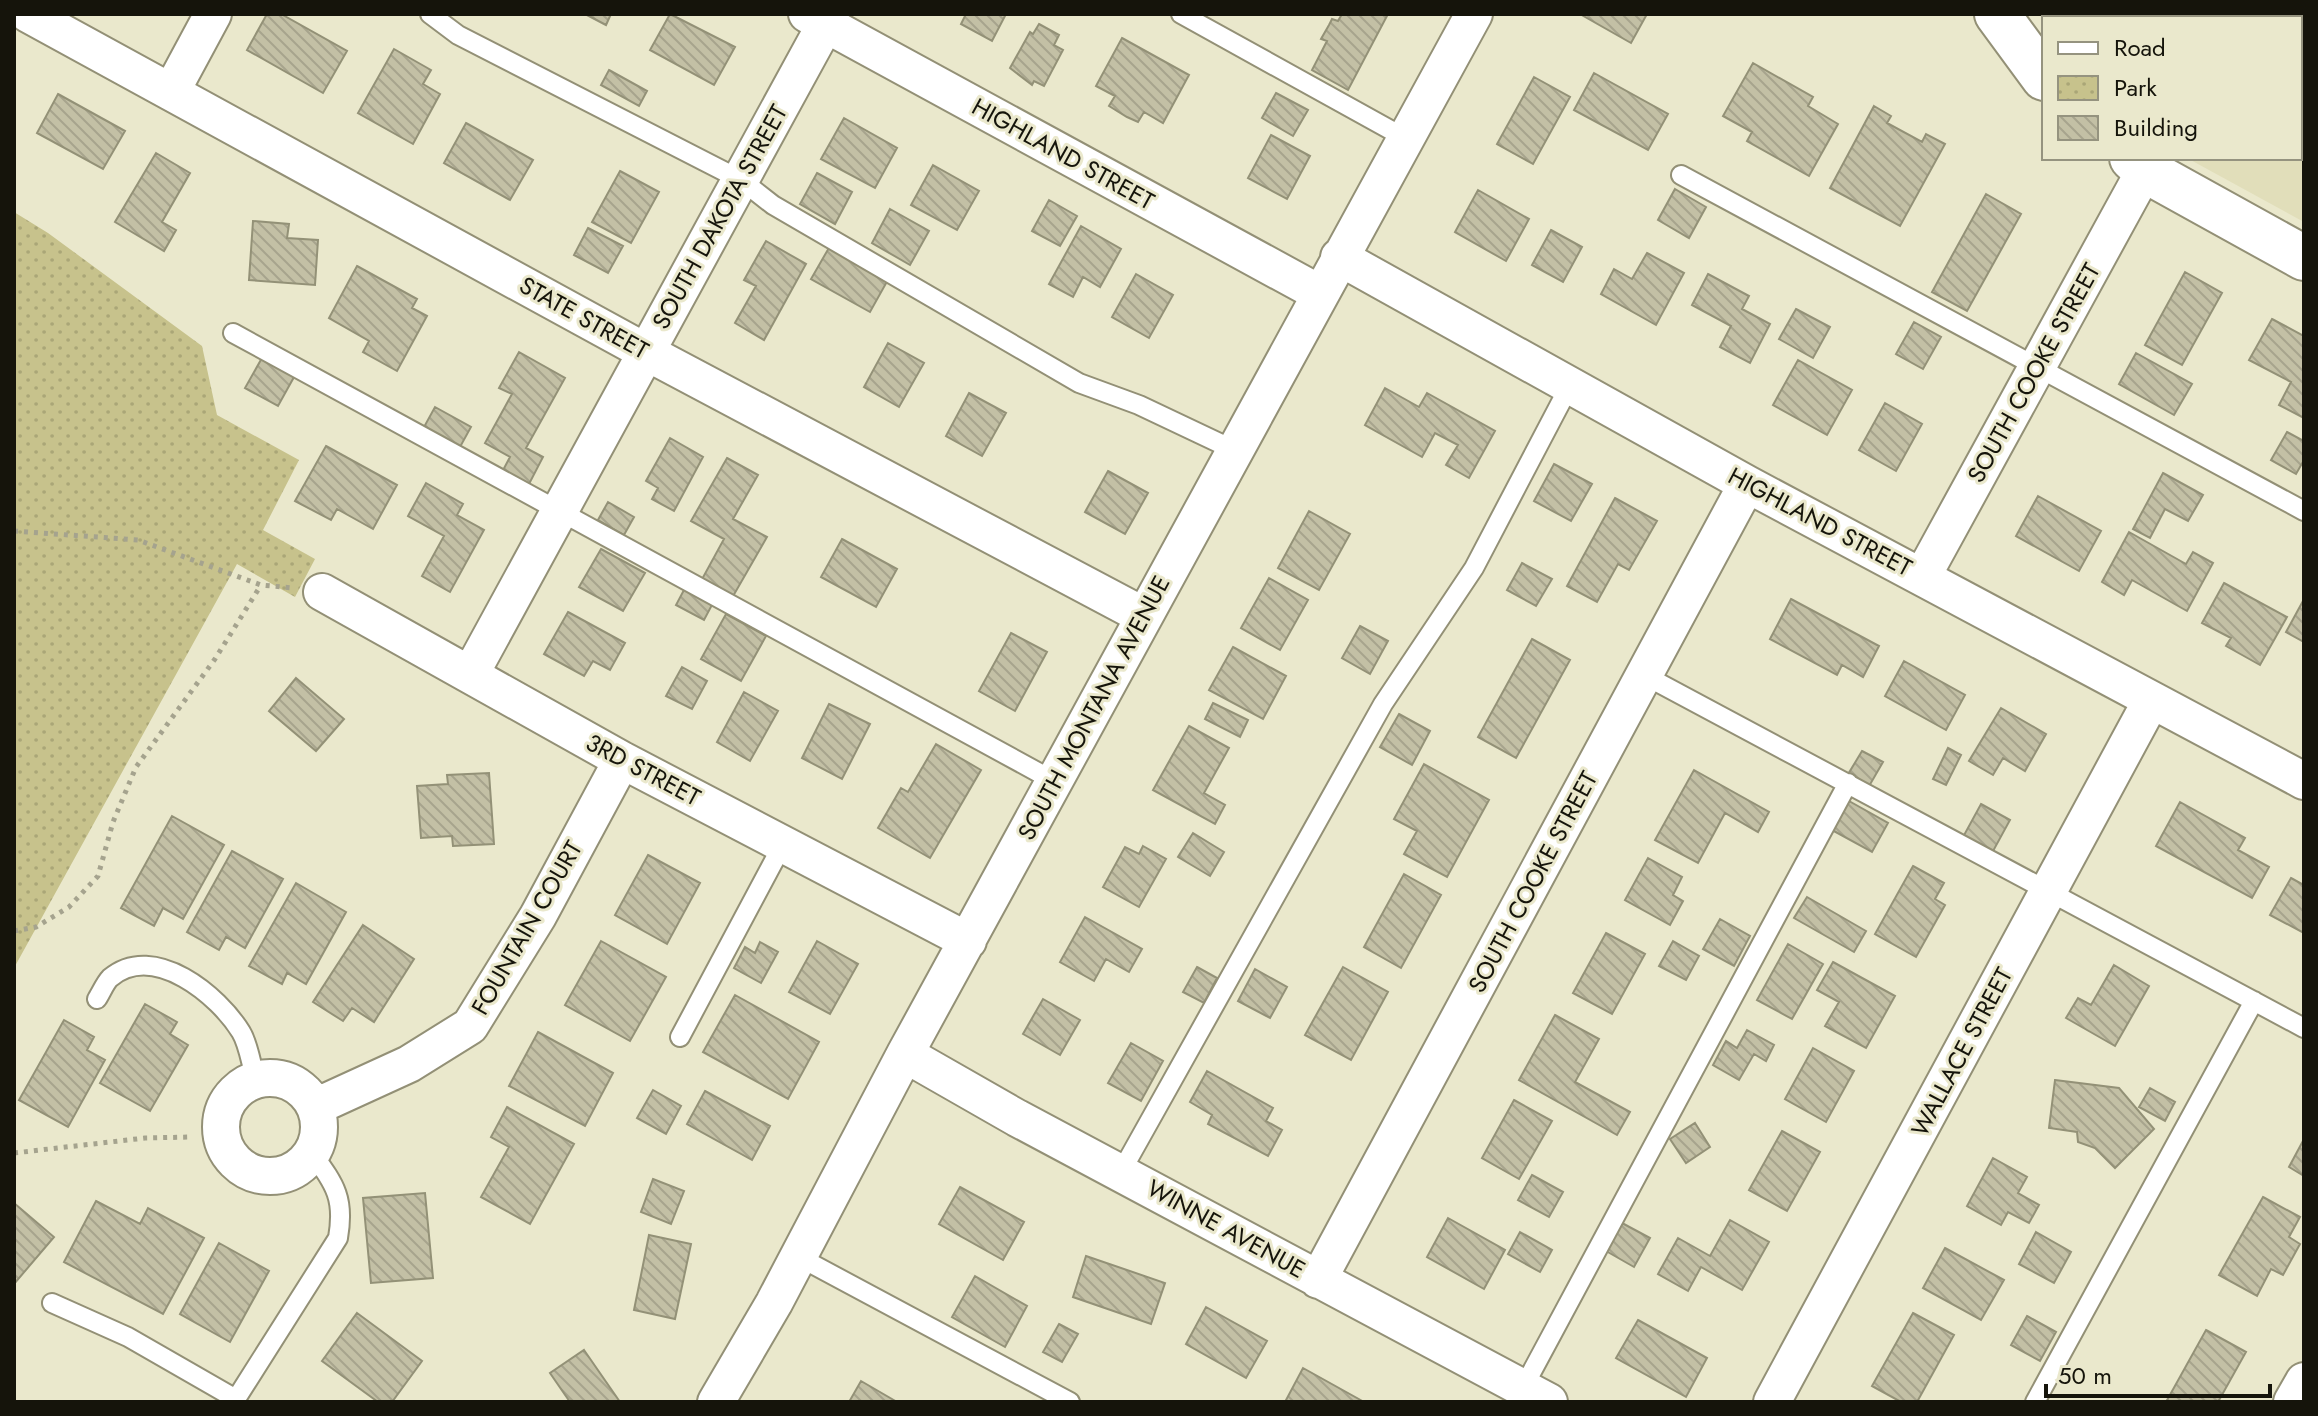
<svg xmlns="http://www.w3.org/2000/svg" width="2318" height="1416" font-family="Jost,sans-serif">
  <defs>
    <pattern id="park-dots" width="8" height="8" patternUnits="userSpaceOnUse" patternTransform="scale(2)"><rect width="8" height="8" fill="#c7c28c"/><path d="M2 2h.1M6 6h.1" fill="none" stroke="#aaa677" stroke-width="1.8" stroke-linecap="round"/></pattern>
    <pattern id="building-back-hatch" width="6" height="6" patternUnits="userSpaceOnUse" patternTransform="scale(2)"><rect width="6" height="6" fill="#c3c0a5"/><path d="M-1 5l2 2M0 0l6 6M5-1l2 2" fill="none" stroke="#a7a48d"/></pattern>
  </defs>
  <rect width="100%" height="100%" fill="#eae8cc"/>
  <path fill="#e1deba" d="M 2045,14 L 2304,14 L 2304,222 L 2187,158 L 2300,158 L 2300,18 L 2048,18 Z"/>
  <path fill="url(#park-dots)" d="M 14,212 L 48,233 L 202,346 L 217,415 L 299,460 L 263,530 L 315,559 L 295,597 L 237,564 L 14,968 Z"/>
  <path fill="url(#building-back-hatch)" stroke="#939177" stroke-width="2" d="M 267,14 L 281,14 L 347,51 L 323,93 L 247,50 Z
    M 585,14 L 611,14 L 606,25 Z
    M 670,14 L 735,47 L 714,85 L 650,50 Z
    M 966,14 L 1006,14 L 992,41 L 961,24 Z
    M 1342,14 L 1388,14 L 1348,90 L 1312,70 L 1327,41 L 1321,39 L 1329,25 L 1332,19 L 1338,21 Z
    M 1580,14 L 1647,14 L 1631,43 Z
    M 1039,24 L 1059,35 L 1054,45 L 1063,50 L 1044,86 L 1034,81 L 1032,85 L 1010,68 L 1030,32 L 1033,34 Z
    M 1122,38 L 1189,75 L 1163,123 L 1144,112 L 1138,122 L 1127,117 L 1109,106 L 1115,96 L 1096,86 Z
    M 394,49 L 431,70 L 423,84 L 440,94 L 413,144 L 358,113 Z
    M 1753,63 L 1813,97 L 1808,106 L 1838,124 L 1809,176 L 1747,141 L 1752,132 L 1723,116 Z
    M 609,70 L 647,91 L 639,106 L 601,85 Z
    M 1594,73 L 1668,114 L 1648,150 L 1574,110 Z
    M 1534,77 L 1570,97 L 1533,164 L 1497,144 Z
    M 1276,93 L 1308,110 L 1293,136 L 1262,118 Z
    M 58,94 L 125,131 L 103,169 L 37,133 Z
    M 1874,106 L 1891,116 L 1887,123 L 1922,142 L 1926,134 L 1945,144 L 1900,226 L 1830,188 Z
    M 844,118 L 897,148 L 875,188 L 821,159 Z
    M 466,123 L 533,160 L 510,200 L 444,163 Z
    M 1271,135 L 1310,156 L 1287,199 L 1248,178 Z
    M 156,153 L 190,173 L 162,222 L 176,230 L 164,251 L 115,222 Z
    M 933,165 L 979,191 L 957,230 L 911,205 Z
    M 620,171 L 659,192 L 631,243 L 592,222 Z
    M 817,173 L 852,192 L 835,224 L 800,204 Z
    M 1675,189 L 1706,207 L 1689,238 L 1658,220 Z
    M 1478,190 L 1529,219 L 1506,261 L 1455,232 Z
    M 1986,194 L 2021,214 L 1967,311 L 1932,292 Z
    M 1049,200 L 1077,216 L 1060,246 L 1032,231 Z
    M 890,209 L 929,231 L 910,265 L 872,243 Z
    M 253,221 L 289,224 L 287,238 L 318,240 L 315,285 L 249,280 Z
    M 1081,226 L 1121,249 L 1100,287 L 1083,277 L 1073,297 L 1049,284 Z
    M 588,228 L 623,246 L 608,273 L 574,255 Z
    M 1551,230 L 1582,247 L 1563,282 L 1532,265 Z
    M 766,241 L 806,264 L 764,340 L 735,323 L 756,286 L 744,280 Z
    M 830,246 L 889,278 L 870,312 L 811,279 Z
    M 1647,253 L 1684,273 L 1656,325 L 1601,294 L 1614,269 L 1632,279 Z
    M 357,266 L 417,299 L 412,308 L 427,316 L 397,371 L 363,352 L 369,341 L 329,318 Z
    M 2185,272 L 2222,293 L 2182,365 L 2145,345 Z
    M 1136,274 L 1173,295 L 1149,338 L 1112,317 Z
    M 1708,274 L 1749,296 L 1742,309 L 1770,324 L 1750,363 L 1720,347 L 1731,326 L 1692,305 Z
    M 1796,309 L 1830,327 L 1813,358 L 1779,339 Z
    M 2272,319 L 2304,336 L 2304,418 L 2279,405 L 2291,382 L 2249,360 Z
    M 1914,322 L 1941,337 L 1923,369 L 1896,354 Z
    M 888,343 L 924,363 L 899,407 L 864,387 Z
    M 519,352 L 565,378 L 526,448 L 543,457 L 528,486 L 502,472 L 510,457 L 485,443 L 512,394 L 499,388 Z
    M 2136,353 L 2192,384 L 2174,415 L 2119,384 Z
    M 262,358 L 294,377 L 278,406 L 245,388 Z
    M 1798,360 L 1852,390 L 1827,435 L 1773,405 Z
    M 1385,388 L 1419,407 L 1427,393 L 1495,431 L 1469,478 L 1446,465 L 1458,445 L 1435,433 L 1422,457 L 1365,425 Z
    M 969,393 L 1006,413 L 982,456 L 946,436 Z
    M 1885,403 L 1922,424 L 1896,471 L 1859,450 Z
    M 435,407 L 471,427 L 460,447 L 424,427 Z
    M 2287,432 L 2304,441 L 2304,460 L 2296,474 L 2271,460 Z
    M 670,438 L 703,457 L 674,511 L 652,499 L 658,488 L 646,481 Z
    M 326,446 L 397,485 L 373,529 L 337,509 L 331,520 L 295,501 Z
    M 727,458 L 758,475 L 733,519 L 767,537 L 732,598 L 701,581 L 724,539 L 691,521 Z
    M 1554,464 L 1592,484 L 1571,521 L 1534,501 Z
    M 1108,471 L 1148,493 L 1125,534 L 1085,512 Z
    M 2163,473 L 2203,495 L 2188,521 L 2165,509 L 2150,538 L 2133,529 Z
    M 426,483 L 463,504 L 457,515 L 484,530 L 450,592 L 422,576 L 444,536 L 408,516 Z
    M 2038,496 L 2101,531 L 2079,571 L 2016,536 Z
    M 1615,498 L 1657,521 L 1629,570 L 1618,564 L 1597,602 L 1567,586 Z
    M 608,502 L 634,517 L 624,535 L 598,520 Z
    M 1309,511 L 1350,534 L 1319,590 L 1278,568 Z
    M 2129,532 L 2186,564 L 2193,552 L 2213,563 L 2187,611 L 2132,580 L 2124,595 L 2102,582 Z
    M 842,539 L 897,569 L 876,607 L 821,577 Z
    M 601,549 L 645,573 L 623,611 L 579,587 Z
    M 1522,563 L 1552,579 L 1536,606 L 1507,590 Z
    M 1269,578 L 1308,600 L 1280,650 L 1241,628 Z
    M 2224,583 L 2287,617 L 2260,665 L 2226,646 L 2231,638 L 2202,623 Z
    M 685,588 L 713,603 L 704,620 L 676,605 Z
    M 1791,599 L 1879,646 L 1863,677 L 1842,665 L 1837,675 L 1770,639 Z
    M 2303,601 L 2304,602 L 2304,642 L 2286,632 Z
    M 568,612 L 625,643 L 610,670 L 593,661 L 584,676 L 544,654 Z
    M 726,614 L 766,636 L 741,681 L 701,659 Z
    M 1360,626 L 1388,641 L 1370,674 L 1342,658 Z
    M 1011,633 L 1047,652 L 1015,711 L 979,691 Z
    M 1532,639 L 1570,660 L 1516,758 L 1478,737 Z
    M 1233,647 L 1286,676 L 1263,719 L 1209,690 Z
    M 1904,661 L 1965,695 L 1946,730 L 1885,696 Z
    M 682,667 L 707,681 L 692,709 L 666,696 Z
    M 296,678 L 344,719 L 316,751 L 269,711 Z
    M 744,692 L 778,711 L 750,761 L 717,742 Z
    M 1213,703 L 1248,720 L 1240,737 L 1205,719 Z
    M 829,704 L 870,724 L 842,779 L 802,758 Z
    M 2001,708 L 2046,734 L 2025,771 L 2003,758 L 1993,775 L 1969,761 Z
    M 1399,714 L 1430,731 L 1412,765 L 1380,747 Z
    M 1189,726 L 1229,748 L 1204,793 L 1225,805 L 1215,824 L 1153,790 Z
    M 936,744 L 981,770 L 930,858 L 878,828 L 901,788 L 908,792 Z
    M 1948,748 L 1961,755 L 1946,785 L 1933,779 Z
    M 1862,751 L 1883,762 L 1868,788 L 1847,776 Z
    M 1424,764 L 1489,800 L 1447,877 L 1404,854 L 1417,831 L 1394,819 Z
    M 1694,770 L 1769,812 L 1758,832 L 1725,813 L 1698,863 L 1655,840 Z
    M 489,773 L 494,844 L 453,846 L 452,836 L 421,838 L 417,786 L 448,784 L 447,775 Z
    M 1849,801 L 1888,823 L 1872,852 L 1832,830 Z
    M 2180,802 L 2245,838 L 2238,850 L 2269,867 L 2252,898 L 2156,846 Z
    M 1981,804 L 2010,820 L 1992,853 L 1963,837 Z
    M 172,816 L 224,845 L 183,919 L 163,908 L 154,926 L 121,908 Z
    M 1193,833 L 1224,852 L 1210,876 L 1178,857 Z
    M 1143,846 L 1166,859 L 1139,907 L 1103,887 L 1125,847 L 1139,854 Z
    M 232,851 L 283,879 L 245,948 L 226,937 L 219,950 L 187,932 Z
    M 648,855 L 700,883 L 667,944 L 615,915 Z
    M 1648,858 L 1682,877 L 1673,895 L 1683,901 L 1670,925 L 1625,900 Z
    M 1913,866 L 1944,883 L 1935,899 L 1945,905 L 1916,957 L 1875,934 Z
    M 1404,874 L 1441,895 L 1401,968 L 1364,947 Z
    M 2291,878 L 2304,885 L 2304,933 L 2270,915 Z
    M 296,883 L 346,912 L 306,984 L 287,973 L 282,984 L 249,966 Z
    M 1807,897 L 1866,931 L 1854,952 L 1794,918 Z
    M 1085,917 L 1142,949 L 1129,972 L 1106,959 L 1094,981 L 1060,962 Z
    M 1720,919 L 1750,936 L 1734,966 L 1703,949 Z
    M 363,925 L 414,959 L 374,1022 L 352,1008 L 343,1021 L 313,1002 Z
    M 1606,933 L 1645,954 L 1612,1014 L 1573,993 Z
    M 601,941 L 666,977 L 630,1041 L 565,1005 Z
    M 817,941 L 858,964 L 830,1014 L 789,992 Z
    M 1673,941 L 1699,956 L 1686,980 L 1659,966 Z
    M 760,942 L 778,952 L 761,983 L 734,968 L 745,947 L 755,953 Z
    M 1788,944 L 1823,964 L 1792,1019 L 1757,1000 Z
    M 1833,962 L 1895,996 L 1866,1048 L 1825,1026 L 1839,1002 L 1817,990 Z
    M 2114,965 L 2149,986 L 2115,1046 L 2066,1018 L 2078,998 L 2091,1005 Z
    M 1197,967 L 1217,978 L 1204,1003 L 1183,992 Z
    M 1343,967 L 1388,992 L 1351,1060 L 1305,1035 Z
    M 1255,969 L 1287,987 L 1270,1018 L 1238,1001 Z
    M 735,995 L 819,1042 L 788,1099 L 703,1052 Z
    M 1043,999 L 1080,1020 L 1060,1055 L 1023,1034 Z
    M 145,1004 L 177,1022 L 170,1034 L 188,1045 L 150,1111 L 100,1083 Z
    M 1555,1015 L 1599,1039 L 1575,1082 L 1630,1112 L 1617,1135 L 1519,1080 Z
    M 64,1020 L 94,1037 L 87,1050 L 105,1060 L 68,1127 L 19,1100 Z
    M 1747,1030 L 1774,1045 L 1766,1061 L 1754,1054 L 1739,1080 L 1713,1065 L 1726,1041 L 1737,1048 Z
    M 538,1032 L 613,1073 L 585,1126 L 509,1086 Z
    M 1131,1043 L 1163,1061 L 1141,1101 L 1108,1083 Z
    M 1813,1048 L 1854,1071 L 1826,1122 L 1785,1099 Z
    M 1207,1071 L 1273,1108 L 1266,1121 L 1282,1130 L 1268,1156 L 1208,1124 L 1212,1115 L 1190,1102 Z
    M 2055,1080 L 2119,1088 L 2154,1129 L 2115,1168 L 2095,1148 L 2078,1142 L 2077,1132 L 2049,1128 Z
    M 2150,1088 L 2175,1102 L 2165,1121 L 2139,1107 Z
    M 653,1090 L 681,1106 L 666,1134 L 637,1118 Z
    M 705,1091 L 770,1126 L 752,1160 L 687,1124 Z
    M 1514,1100 L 1552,1121 L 1519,1179 L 1482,1158 Z
    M 507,1107 L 574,1144 L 530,1224 L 481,1197 L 509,1147 L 491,1137 Z
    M 1695,1123 L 1710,1147 L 1686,1163 L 1670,1139 Z
    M 1782,1131 L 1820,1152 L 1787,1211 L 1749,1190 Z
    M 2304,1139 L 2304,1176 L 2289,1167 Z
    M 1993,1158 L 2027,1177 L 2018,1193 L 2039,1205 L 2029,1223 L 2008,1212 L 2001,1225 L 1967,1206 Z
    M 1532,1175 L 1563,1192 L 1549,1217 L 1518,1200 Z
    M 653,1179 L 684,1191 L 671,1224 L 641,1212 Z
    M 960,1187 L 1024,1222 L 1003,1260 L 939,1224 Z
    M 425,1193 L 433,1278 L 371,1283 L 363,1198 Z
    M 2263,1197 L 2300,1217 L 2289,1237 L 2300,1244 L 2283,1275 L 2271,1269 L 2257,1296 L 2219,1275 Z
    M 96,1201 L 140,1224 L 148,1208 L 204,1238 L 163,1314 L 64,1262 Z
    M 14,1203 L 54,1237 L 14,1284 Z
    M 1448,1218 L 1505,1250 L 1484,1289 L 1427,1257 Z
    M 1730,1220 L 1769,1242 L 1742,1290 L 1701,1267 L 1688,1291 L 1658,1274 L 1678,1238 L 1710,1256 Z
    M 1622,1223 L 1650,1238 L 1634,1267 L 1606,1251 Z
    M 1520,1232 L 1552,1250 L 1540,1272 L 1508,1254 Z
    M 2036,1232 L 2071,1252 L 2054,1283 L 2019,1264 Z
    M 649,1235 L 691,1244 L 675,1319 L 634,1310 Z
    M 219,1243 L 269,1271 L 230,1342 L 180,1314 Z
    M 1945,1248 L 2004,1280 L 1981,1320 L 1923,1288 Z
    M 1086,1256 L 1165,1283 L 1151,1324 L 1073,1297 Z
    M 975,1276 L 1027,1306 L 1005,1347 L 952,1317 Z
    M 1206,1307 L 1267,1341 L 1246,1378 L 1186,1344 Z
    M 357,1313 L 422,1361 L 392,1402 L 378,1402 L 322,1361 Z
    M 1913,1313 L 1954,1335 L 1917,1402 L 1901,1402 L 1872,1386 Z
    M 2027,1316 L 2056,1332 L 2040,1361 L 2011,1345 Z
    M 1638,1320 L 1707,1358 L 1686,1397 L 1616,1358 Z
    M 1059,1324 L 1078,1334 L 1062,1362 L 1043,1352 Z
    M 2206,1330 L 2246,1352 L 2218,1402 L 2166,1402 Z
    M 584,1350 L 620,1402 L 570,1402 L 550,1373 Z
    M 1303,1368 L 1364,1402 L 1285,1402 Z
    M 861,1381 L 897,1402 L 849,1402 Z"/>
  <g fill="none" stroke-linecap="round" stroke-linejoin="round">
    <defs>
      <path id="lane" d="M 430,14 L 458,35 L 741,180 L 773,205 L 1079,383 L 1139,405 L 1234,450
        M 1181,14 L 1405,138
        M 1681,175 L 2304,511
        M 233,333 L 1054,781
        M 1644,675 L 2304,1028
        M 97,999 C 101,993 105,983 110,978 C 154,941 219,996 241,1032 C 249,1045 251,1065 256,1080
        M 680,1037 L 783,844
        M 1121,1172 L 1383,704 L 1474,568 L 1570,385
        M 799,1257 L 1070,1402
        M 52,1303 L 128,1337 L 236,1399 L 338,1238 C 345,1198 335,1185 312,1153
        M 1523,1388 L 1848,783
        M 2035,1402 L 2254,1001"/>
      <path id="street" d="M 28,14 L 646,352 L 1144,616
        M 807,14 L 1319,293
        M 171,92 L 213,14
        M 1339,257 L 1747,484 L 2304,781
        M 1922,577 L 2145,170
        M 322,592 L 622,760 L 968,941
        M 471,673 L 831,14
        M 905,1054 L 1017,1118 L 1549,1402
        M221 1127a49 49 0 1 1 98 0a49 49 0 1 1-98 0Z
        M 315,1107 L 409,1064 L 470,1026 L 538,916 L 622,760
        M 1318,1280 L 1747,484
        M 716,1402 L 774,1303 L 905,1054 L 1474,14
        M 1772,1402 L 2151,701
        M 2292,1402 L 2304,1381"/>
      <path id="secondary" d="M 1997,14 L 2044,78
        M 2132,158 L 2145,170 L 2304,258"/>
    </defs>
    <use href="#lane" stroke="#939076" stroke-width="22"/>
    <use href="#street" stroke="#939076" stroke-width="40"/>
    <use href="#secondary" stroke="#939076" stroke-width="48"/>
    <path stroke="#a5a38e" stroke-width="5" stroke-dasharray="4 6" stroke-linecap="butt" d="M 14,531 L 138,540 L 261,585 L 293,588
      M 14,931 L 36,927 L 69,907 L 98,876 L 113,822 L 136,767 L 215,659 L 261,585
      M 14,1153 L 145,1138 L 192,1137"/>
    <use href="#lane" stroke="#fff" stroke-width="18"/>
    <use href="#street" stroke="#fff" stroke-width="36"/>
    <use href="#secondary" stroke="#fff" stroke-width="44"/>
  </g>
  <g text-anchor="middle" stroke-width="6" stroke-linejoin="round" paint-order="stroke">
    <g font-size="24" fill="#15140b" stroke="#eae8cc">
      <text transform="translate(1063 154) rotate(29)" y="8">HIGHLAND STREET</text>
      <text transform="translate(720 217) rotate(-61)" y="8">SOUTH DAKOTA STREET</text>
      <text transform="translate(584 318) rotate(29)" y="8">STATE STREET</text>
      <text transform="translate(2034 373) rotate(-61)" y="8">SOUTH COOKE STREET</text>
      <text transform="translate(1820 522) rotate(28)" y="8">HIGHLAND STREET</text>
      <text transform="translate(1094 708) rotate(-62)" y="8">SOUTH MONTANA AVENUE</text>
      <text transform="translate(643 770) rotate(28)" y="8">3RD STREET</text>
      <text transform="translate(1533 882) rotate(-62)" y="8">SOUTH COOKE STREET</text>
      <text transform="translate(527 928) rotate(-60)" y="8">FOUNTAIN COURT</text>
      <text transform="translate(1962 1052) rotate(-62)" y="8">WALLACE STREET</text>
      <text transform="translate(1226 1229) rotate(29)" y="8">WINNE AVENUE</text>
    </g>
  </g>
  <rect width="2318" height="1416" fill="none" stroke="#15140b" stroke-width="32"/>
  <rect x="2042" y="16" width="260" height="144" fill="#eae8cc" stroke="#95937f" stroke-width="2"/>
  <rect x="2058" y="42" width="40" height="12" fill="#ffffff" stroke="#95937f" stroke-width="2"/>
  <text x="2114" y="56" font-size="24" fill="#15140b">Road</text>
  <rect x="2058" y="76" width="40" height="24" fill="url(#park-dots)" stroke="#95937f" stroke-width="2"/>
  <text x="2114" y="96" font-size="24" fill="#15140b">Park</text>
  <rect x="2058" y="116" width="40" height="24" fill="url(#building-back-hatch)" stroke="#95937f" stroke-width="2"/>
  <text x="2114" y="136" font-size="24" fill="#15140b">Building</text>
  <path d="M2046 1384v12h224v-12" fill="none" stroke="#15140b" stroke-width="4"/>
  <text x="2058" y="1384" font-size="24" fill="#15140b" stroke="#eae8cc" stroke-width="6" paint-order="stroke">50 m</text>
</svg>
